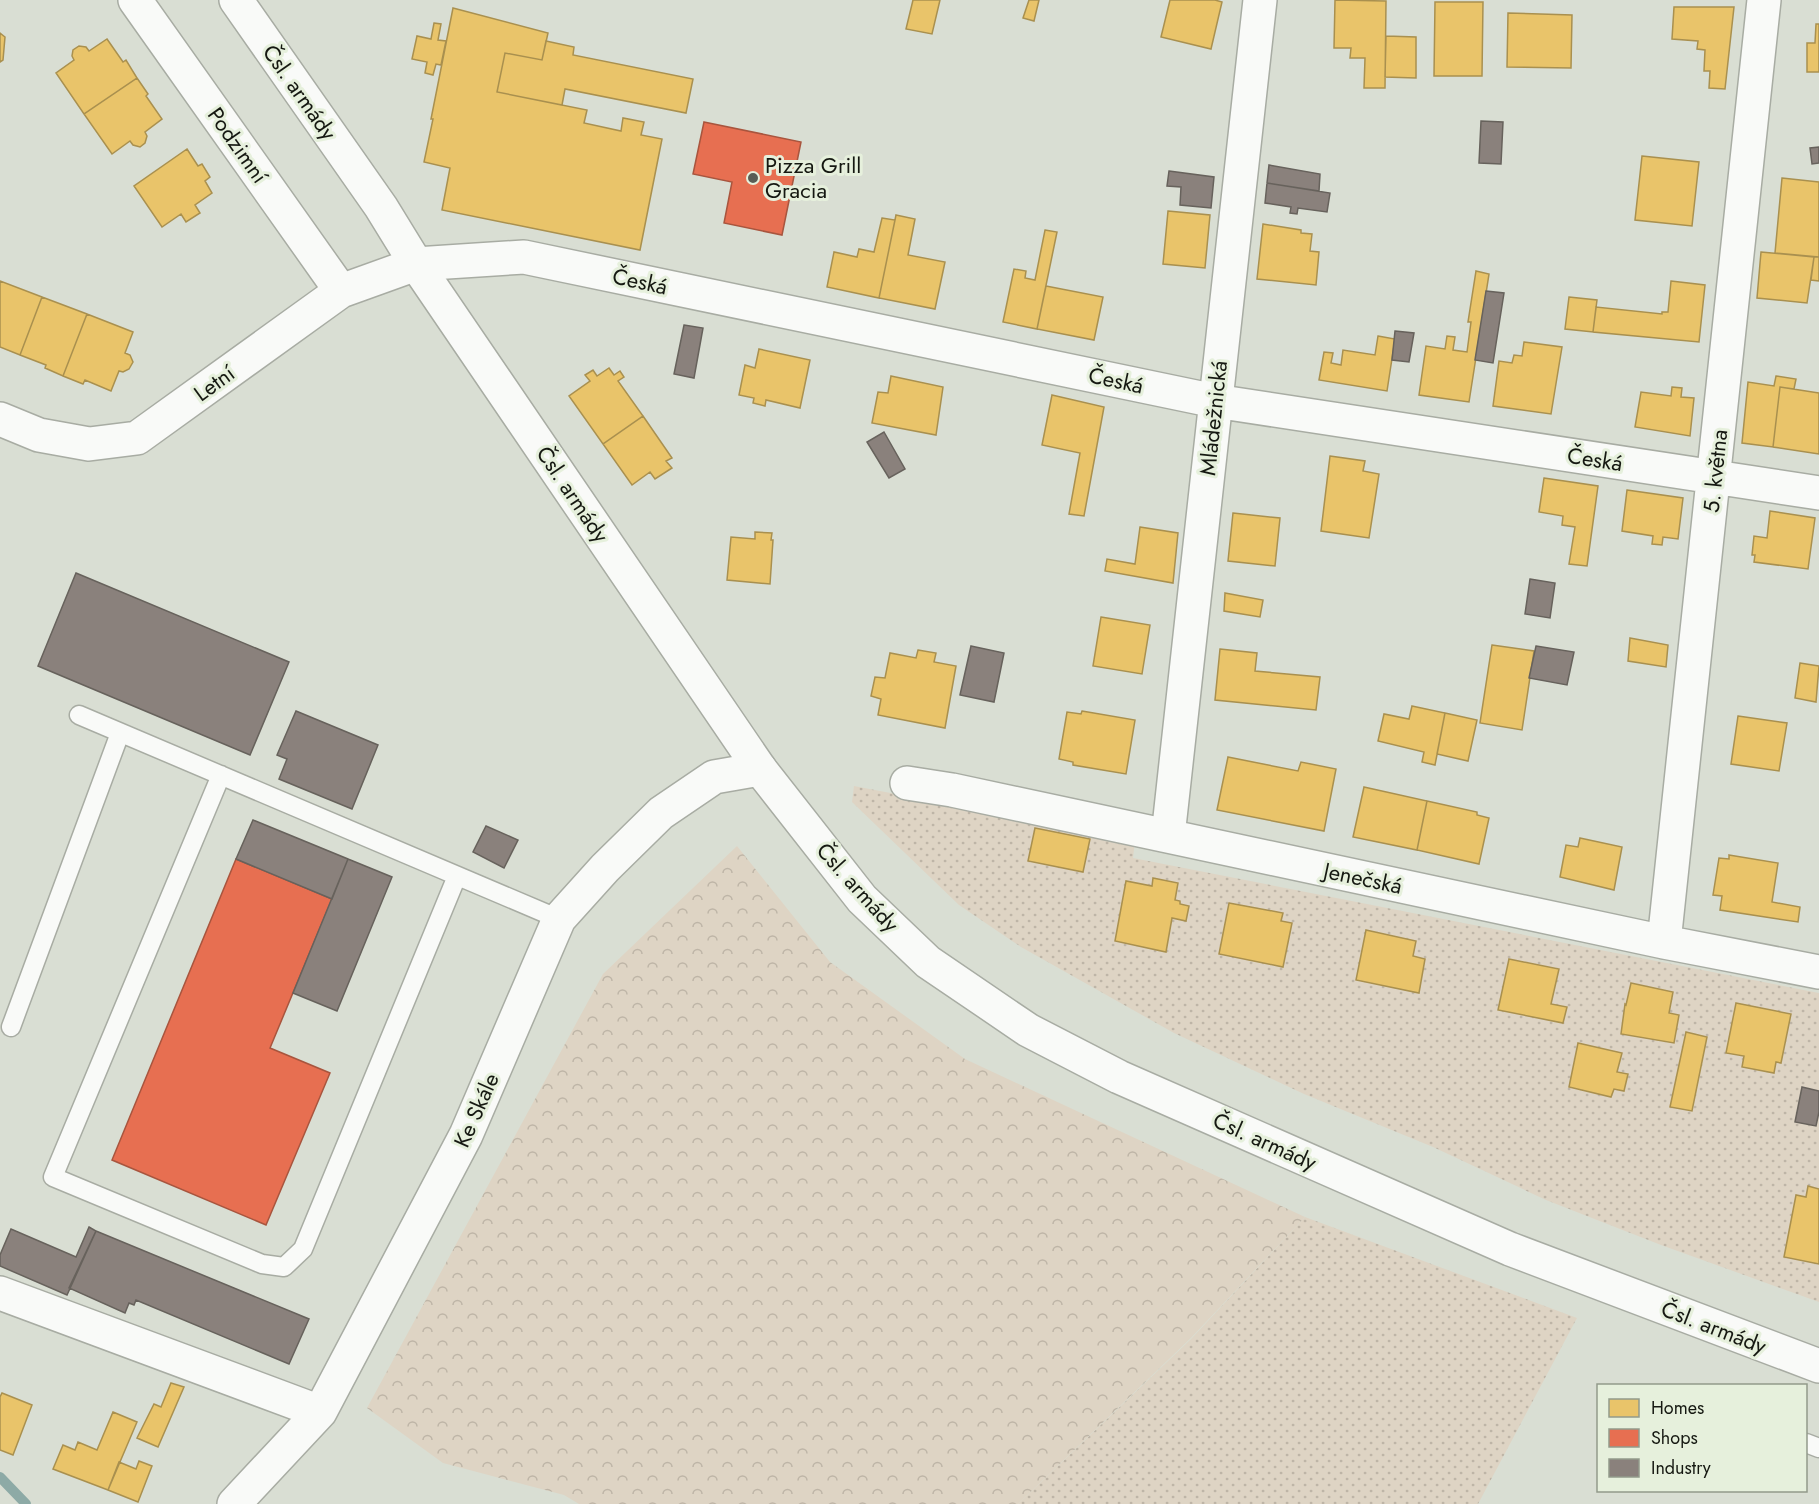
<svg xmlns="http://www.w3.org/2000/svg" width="1819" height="1504" font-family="Jost,sans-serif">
  <defs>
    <pattern id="grass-dots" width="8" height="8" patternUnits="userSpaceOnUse" patternTransform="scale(1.5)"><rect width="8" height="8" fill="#ded4c4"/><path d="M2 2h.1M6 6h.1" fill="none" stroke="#beb5a7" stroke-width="1.8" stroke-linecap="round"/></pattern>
    <pattern id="park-crowns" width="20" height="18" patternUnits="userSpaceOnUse" patternTransform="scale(1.5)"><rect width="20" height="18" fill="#ded4c4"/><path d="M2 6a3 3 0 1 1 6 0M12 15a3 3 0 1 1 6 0" fill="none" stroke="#beb5a7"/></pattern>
  </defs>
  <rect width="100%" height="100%" fill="#d9ded3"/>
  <path fill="url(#grass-dots)" d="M 854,786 L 1135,840 L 1133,858 L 1819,993 L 1819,1302 L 1661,1245 L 1546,1200 L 1433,1147 L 1304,1094 L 1174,1033 L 1021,947 L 959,905 L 852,802 Z
    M 1305,1217 L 1577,1318 L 1478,1504 L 1018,1504 L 1191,1339 Z"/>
  <path fill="url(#park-crowns)" d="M 737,846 L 830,962 L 965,1059 L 1305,1217 L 1191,1338 L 1018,1504 L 579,1504 L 564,1495 L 443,1463 L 367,1408 L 603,974 Z"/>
  <path fill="#e9c46a" stroke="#a9904f" stroke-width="1.5" d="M 913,0 L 940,0 L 932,34 L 906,29 Z
    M 1029,0 L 1039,0 L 1034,21 L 1023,18 Z
    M 1170,0 L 1215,0 L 1222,2 L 1211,49 L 1161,37 Z
    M 1335,0 L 1386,1 L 1385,88 L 1364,88 L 1365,58 L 1350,58 L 1351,48 L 1334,48 Z
    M 1435,2 L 1483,2 L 1482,76 L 1434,76 Z
    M 1674,7 L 1734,7 L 1725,89 L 1709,88 L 1710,71 L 1704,71 L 1705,50 L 1697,49 L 1698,41 L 1672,39 Z
    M 453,8 L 548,33 L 542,60 L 505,53 L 497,92 L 587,110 L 584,123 L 621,131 L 623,118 L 644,122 L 641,135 L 662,139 L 640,250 L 442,210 L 450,168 L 424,162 L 433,119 L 431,119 Z
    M 1508,13 L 1572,15 L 1571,68 L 1507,67 Z
    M 434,23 L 441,24 L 438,40 L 446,41 L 441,65 L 436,64 L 433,75 L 425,73 L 427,62 L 412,59 L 417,36 L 431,39 Z
    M 1816,24 L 1819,24 L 1819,72 L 1807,72 L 1807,43 L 1815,43 Z
    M 0,33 L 5,37 L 3,60 L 0,62 Z
    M 1386,36 L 1416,37 L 1416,78 L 1385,77 Z
    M 107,39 L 123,62 L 126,60 L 137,78 L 84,114 L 56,73 L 74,60 L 72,56 L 73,50 L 79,46 L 86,47 L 89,51 Z
    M 546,41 L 574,47 L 573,55 L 693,79 L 686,113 L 565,89 L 562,105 L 497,92 L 505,53 L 542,60 Z
    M 137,78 L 148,94 L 146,96 L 162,119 L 145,132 L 147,136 L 145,143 L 140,147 L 133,145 L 130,141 L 112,154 L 84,114 Z
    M 187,149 L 198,166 L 202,164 L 210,177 L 205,181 L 212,193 L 195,205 L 200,213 L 186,222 L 181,214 L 162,227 L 134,186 Z
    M 1642,156 L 1699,162 L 1692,226 L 1635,220 Z
    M 1782,178 L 1819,182 L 1819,257 L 1775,253 Z
    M 1168,211 L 1210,215 L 1205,268 L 1163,264 Z
    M 896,215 L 915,219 L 908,255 L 945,262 L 935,309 L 879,298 Z
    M 882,218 L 895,220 L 879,298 L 827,287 L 834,252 L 857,257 L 859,249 L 874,252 Z
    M 1263,224 L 1301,230 L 1301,233 L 1312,234 L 1310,251 L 1319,252 L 1316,285 L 1257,279 Z
    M 1045,230 L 1057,232 L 1037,329 L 1003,322 L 1014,269 L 1026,271 L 1025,278 L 1035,280 Z
    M 1761,252 L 1814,257 L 1807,303 L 1757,298 Z
    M 1814,257 L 1819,257 L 1819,281 L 1811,280 Z
    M 1476,271 L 1489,274 L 1469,402 L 1419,395 L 1426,346 L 1445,349 L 1447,336 L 1455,337 L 1453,350 L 1467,352 L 1471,322 L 1468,322 Z
    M 0,281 L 42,297 L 20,355 L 0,347 Z
    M 1671,281 L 1705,285 L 1699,342 L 1593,332 L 1596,307 L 1662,314 L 1662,312 L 1668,312 Z
    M 1046,286 L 1103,297 L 1094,340 L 1037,329 Z
    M 42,297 L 87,314 L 63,376 L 45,368 L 46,365 L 20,355 Z
    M 1569,297 L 1597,300 L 1593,332 L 1565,329 Z
    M 87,314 L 133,332 L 125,353 L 130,355 L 133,362 L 129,369 L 123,372 L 119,371 L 111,391 L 85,380 L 83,384 L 63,376 Z
    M 1378,336 L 1395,339 L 1387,391 L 1319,380 L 1324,352 L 1333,353 L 1331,363 L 1341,365 L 1343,350 L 1375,355 Z
    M 1524,342 L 1562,347 L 1551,414 L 1493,406 L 1499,361 L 1512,363 L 1514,355 L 1522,356 Z
    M 759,349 L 810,360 L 800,408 L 766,400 L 765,406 L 753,403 L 754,398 L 739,395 L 745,365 L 755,368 Z
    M 609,368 L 614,375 L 620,371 L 624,377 L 618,381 L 643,416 L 603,444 L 569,396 L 590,381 L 585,375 L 593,370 L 597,376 Z
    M 891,376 L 943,387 L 936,435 L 872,423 L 878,392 L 888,393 Z
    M 1776,376 L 1796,379 L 1794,389 L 1780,387 L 1773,447 L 1742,443 L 1748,382 L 1774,386 Z
    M 1672,387 L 1682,388 L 1681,397 L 1694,398 L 1690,436 L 1635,427 L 1641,392 L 1671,396 Z
    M 1780,387 L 1819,393 L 1819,454 L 1773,447 Z
    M 1052,395 L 1104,407 L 1084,516 L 1069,514 L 1080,453 L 1042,445 Z
    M 643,416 L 672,458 L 666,461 L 672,468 L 655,479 L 650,472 L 632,485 L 603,444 Z
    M 1330,456 L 1365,461 L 1363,471 L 1379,474 L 1369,538 L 1321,531 Z
    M 1544,478 L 1598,486 L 1587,566 L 1569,564 L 1575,527 L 1562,525 L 1563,516 L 1539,512 Z
    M 1627,490 L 1683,498 L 1678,539 L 1663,537 L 1662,545 L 1652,544 L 1653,536 L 1622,531 Z
    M 1770,511 L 1815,518 L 1808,569 L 1754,562 L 1755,555 L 1752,555 L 1754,536 L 1767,538 Z
    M 1233,513 L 1280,518 L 1275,566 L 1228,561 Z
    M 1140,527 L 1178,533 L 1173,583 L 1105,571 L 1107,559 L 1135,564 Z
    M 755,532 L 772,533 L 771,540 L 773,540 L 770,584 L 727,580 L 731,537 L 755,539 Z
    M 1225,593 L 1263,600 L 1260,617 L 1224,611 Z
    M 1101,617 L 1150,625 L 1142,674 L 1093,666 Z
    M 1630,638 L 1668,645 L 1666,667 L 1628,661 Z
    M 1492,645 L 1534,651 L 1522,730 L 1480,723 Z
    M 1220,649 L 1257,653 L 1255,671 L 1320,677 L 1316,710 L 1215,700 Z
    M 918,650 L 936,653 L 934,662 L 956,666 L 945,728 L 878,715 L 881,699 L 871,696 L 875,677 L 885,678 L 890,653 L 916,658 Z
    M 1800,663 L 1819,666 L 1816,702 L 1795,698 Z
    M 1412,706 L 1445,713 L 1435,765 L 1422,762 L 1424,752 L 1378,741 L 1384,714 L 1409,719 Z
    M 1082,711 L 1135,720 L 1126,774 L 1073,765 L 1073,762 L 1059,759 L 1067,712 L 1081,714 Z
    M 1445,713 L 1477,720 L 1468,761 L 1437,754 Z
    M 1738,716 L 1787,723 L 1779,771 L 1731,764 Z
    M 1228,757 L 1298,771 L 1301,762 L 1336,769 L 1324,831 L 1217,810 Z
    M 1364,787 L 1427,801 L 1417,850 L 1353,837 Z
    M 1427,801 L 1477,812 L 1477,815 L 1489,818 L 1479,864 L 1417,850 Z
    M 1035,828 L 1090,839 L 1083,872 L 1028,861 Z
    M 1580,838 L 1622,847 L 1614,890 L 1560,877 L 1566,845 L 1578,847 Z
    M 1729,855 L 1778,863 L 1772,902 L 1800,907 L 1798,922 L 1720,910 L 1722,896 L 1713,895 L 1719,858 L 1729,859 Z
    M 1153,878 L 1178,883 L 1175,900 L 1180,901 L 1180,904 L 1189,906 L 1186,921 L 1172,918 L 1166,952 L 1115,941 L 1126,881 L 1152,886 Z
    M 1229,903 L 1283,913 L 1281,921 L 1292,923 L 1283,967 L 1219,954 Z
    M 1366,930 L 1416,941 L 1413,956 L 1425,959 L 1419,993 L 1356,980 Z
    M 1509,959 L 1559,969 L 1551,1004 L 1567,1007 L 1563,1023 L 1498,1010 Z
    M 1631,983 L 1673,992 L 1669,1013 L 1679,1015 L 1674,1043 L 1621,1034 L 1625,1004 L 1626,1005 Z
    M 1736,1003 L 1791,1014 L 1781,1063 L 1776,1062 L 1774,1073 L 1742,1067 L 1744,1056 L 1726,1053 Z
    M 1686,1032 L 1707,1037 L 1692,1111 L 1670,1107 Z
    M 1578,1043 L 1622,1053 L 1617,1072 L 1628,1074 L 1624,1091 L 1614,1089 L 1611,1097 L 1569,1087 Z
    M 1808,1186 L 1819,1189 L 1819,1264 L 1784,1257 L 1796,1195 L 1806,1197 Z
    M 171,1383 L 184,1387 L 158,1447 L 137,1438 L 154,1404 L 161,1407 Z
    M 2,1393 L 32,1405 L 13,1455 L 0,1450 L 0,1397 Z
    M 113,1412 L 137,1422 L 108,1490 L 53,1469 L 63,1445 L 75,1450 L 78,1442 L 97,1450 Z
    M 139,1461 L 152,1466 L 138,1502 L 108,1490 L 119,1462 L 136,1469 Z"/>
  <path fill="#e76f51" stroke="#a8553e" stroke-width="1.5" d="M 704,122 L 801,142 L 782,235 L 724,223 L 732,182 L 693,174 Z
    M 236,859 L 332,899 L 270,1048 L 330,1073 L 266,1225 L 112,1160 Z"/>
  <path fill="#8a817c" stroke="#67625c" stroke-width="1.5" d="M 1481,121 L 1503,122 L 1501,164 L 1479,163 Z
    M 1819,147 L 1819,163 L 1812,164 L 1810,148 Z
    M 1269,165 L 1320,174 L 1319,191 L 1267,183 Z
    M 1169,171 L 1214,177 L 1211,208 L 1180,205 L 1181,187 L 1167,186 Z
    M 1267,183 L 1330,193 L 1327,212 L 1298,208 L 1297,214 L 1290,213 L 1291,207 L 1265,203 Z
    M 1486,291 L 1504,293 L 1493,363 L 1475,360 Z
    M 684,325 L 703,328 L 694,378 L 674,374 Z
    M 1395,331 L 1414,333 L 1409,362 L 1392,360 Z
    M 884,432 L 905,469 L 889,478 L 867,442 Z
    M 76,573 L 289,662 L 250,755 L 38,666 Z
    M 1530,579 L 1555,583 L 1550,618 L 1525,614 Z
    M 971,646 L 1004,653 L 994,702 L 960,695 Z
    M 1536,646 L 1574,652 L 1567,685 L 1529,678 Z
    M 296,711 L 378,745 L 352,809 L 279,779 L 287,759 L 277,755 Z
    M 253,820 L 348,859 L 332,899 L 236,859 Z
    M 486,826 L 518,840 L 504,868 L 473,852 Z
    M 348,859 L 392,877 L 337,1011 L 293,993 Z
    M 1802,1087 L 1819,1091 L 1819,1112 L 1816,1126 L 1795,1122 Z
    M 89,1227 L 96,1231 L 67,1295 L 0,1266 L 0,1255 L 11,1229 L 76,1257 Z
    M 96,1231 L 309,1319 L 289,1364 L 136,1300 L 134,1305 L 129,1303 L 125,1313 L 69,1288 Z"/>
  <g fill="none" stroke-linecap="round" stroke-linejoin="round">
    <path stroke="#8daaa6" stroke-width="10" d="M 0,1477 L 26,1504"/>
    <defs>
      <path id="lane" d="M 79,715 L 559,919
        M 221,775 L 53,1177 L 262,1264 L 284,1267 L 303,1249 L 457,876
        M 11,1027 L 120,733
        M 1806,1443 L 1819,1448"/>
      <path id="street" d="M 135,0 L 341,291
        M 0,419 L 39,435 L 89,444 L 137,438 L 341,291 L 416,264 L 524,257 L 1215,401 L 1819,493
        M 907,783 L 952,790 L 1664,942 L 1819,972
        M 1168,836 L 1260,0
        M 1664,942 L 1764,0
        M 0,1293 L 320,1412
        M 234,1504 L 320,1412 L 466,1135 L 559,919 L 605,868 L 661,813 L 714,777 L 760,769"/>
      <path id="secondary" d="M 236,0 L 381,207 L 416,264 L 760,769 L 862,899 L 928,962 L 1028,1030 L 1119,1077 L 1510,1249 L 1819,1366"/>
    </defs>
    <use href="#lane" stroke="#a8aca3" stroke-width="21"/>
    <use href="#street" stroke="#a8aca3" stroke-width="36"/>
    <use href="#secondary" stroke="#a8aca3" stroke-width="36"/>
    <use href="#lane" stroke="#f9faf8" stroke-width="18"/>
    <use href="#street" stroke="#f9faf8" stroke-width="33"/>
    <use href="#secondary" stroke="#f9faf8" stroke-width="33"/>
  </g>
  <circle fill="#5a5d55" stroke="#e6f0dc" stroke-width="2" cx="753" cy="178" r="6"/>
  <g text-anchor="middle" stroke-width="6" stroke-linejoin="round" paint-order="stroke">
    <g font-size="22" fill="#151811" stroke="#e6f0dc">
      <text transform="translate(300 92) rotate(55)" y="8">Čsl. armády</text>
      <text transform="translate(238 145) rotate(55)" y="8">Podzimní</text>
      <text transform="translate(640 281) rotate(12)" y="8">Česká</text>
      <text transform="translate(1116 380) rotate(12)" y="8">Česká</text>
      <text transform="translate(214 383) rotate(-36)" y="8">Letní</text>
      <text transform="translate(1213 418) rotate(-84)" y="8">Mládežnická</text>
      <text transform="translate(1595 459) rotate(9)" y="8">Česká</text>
      <text transform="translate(1715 471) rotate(-84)" y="8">5. května</text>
      <text transform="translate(573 494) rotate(56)" y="8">Čsl. armády</text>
      <text transform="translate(1363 878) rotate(12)" y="8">Jenečská</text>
      <text transform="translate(858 887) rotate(48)" y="8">Čsl. armády</text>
      <text transform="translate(476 1110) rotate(-66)" y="8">Ke Skále</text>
      <text transform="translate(1265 1141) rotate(24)" y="8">Čsl. armády</text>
      <text transform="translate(1714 1327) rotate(21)" y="8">Čsl. armády</text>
    </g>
    <g font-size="22" fill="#151811" stroke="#e6f0dc" text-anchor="start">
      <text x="765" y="173">Pizza Grill<tspan x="765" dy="25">Gracia</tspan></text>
    </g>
  </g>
  <rect x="1597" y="1384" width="210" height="108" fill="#e6f0dc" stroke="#929a8b" stroke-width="1.5"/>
  <rect x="1609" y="1399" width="30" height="18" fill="#e9c46a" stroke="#929a8b" stroke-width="1.5"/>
  <text x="1651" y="1414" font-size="18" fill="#151811">Homes</text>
  <rect x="1609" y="1429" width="30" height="18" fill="#e76f51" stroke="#929a8b" stroke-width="1.5"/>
  <text x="1651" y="1444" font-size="18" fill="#151811">Shops</text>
  <rect x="1609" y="1459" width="30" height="18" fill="#8a817c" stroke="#929a8b" stroke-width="1.5"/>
  <text x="1651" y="1474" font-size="18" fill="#151811">Industry</text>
</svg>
